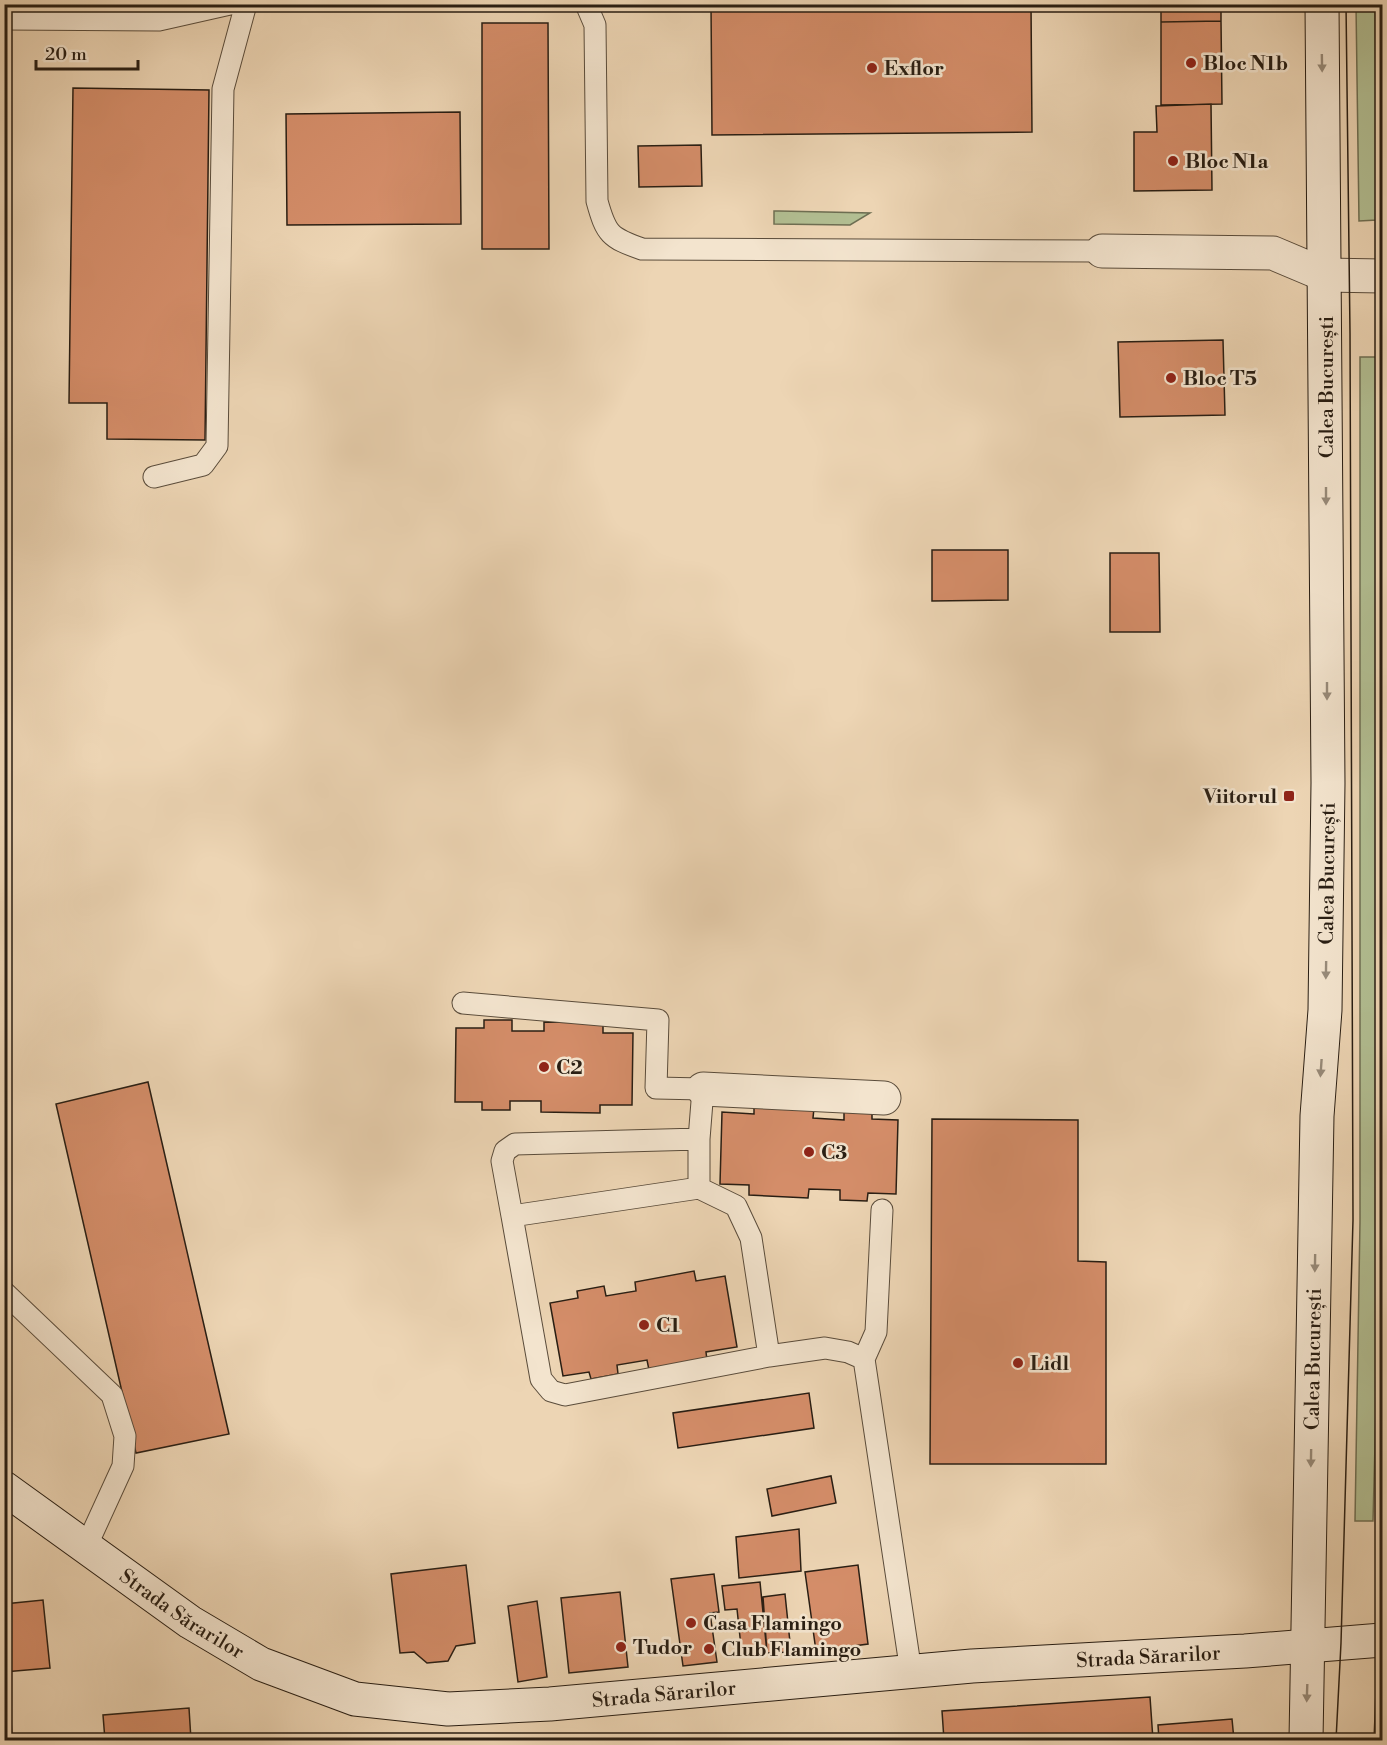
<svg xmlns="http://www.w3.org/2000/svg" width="1387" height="1745" font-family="'Libre Bodoni',serif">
  <rect width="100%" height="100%" fill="#edd5b4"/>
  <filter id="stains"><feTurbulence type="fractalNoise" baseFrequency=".00333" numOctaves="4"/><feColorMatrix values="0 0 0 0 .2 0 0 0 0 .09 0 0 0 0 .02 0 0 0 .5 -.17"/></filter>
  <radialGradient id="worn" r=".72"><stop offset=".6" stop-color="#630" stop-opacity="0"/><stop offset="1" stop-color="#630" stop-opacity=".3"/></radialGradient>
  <path fill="#b2be92" stroke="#6e6e52" stroke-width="1.5" d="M 1356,5 L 1375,5 L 1377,220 L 1359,221 Z
    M 774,211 L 779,211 L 870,213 L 850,225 L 774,224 Z
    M 1360,357 L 1378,357 L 1381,1216 L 1373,1521 L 1355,1521 L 1360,1221 Z"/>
  <path fill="#d48d69" stroke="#291e13" stroke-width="1.5" d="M 711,4 L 1031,4 L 1032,132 L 712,135 Z
    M 1161,4 L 1221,4 L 1221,21 L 1161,22 Z
    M 1221,21 L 1222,104 L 1161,105 L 1161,22 Z
    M 482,23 L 548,23 L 549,249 L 482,249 Z
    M 73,88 L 209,90 L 205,440 L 107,439 L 107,403 L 69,403 Z
    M 1211,104 L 1212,190 L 1134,191 L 1134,132 L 1157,132 L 1156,106 Z
    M 460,112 L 461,224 L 287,225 L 286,114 Z
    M 701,145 L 702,186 L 639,187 L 638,146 Z
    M 1223,340 L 1225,415 L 1120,417 L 1118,342 Z
    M 932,550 L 1008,550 L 1008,600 L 932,601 Z
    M 1110,553 L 1159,553 L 1160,632 L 1110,632 Z
    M 484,1020 L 512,1020 L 512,1031 L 544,1031 L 544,1022 L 603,1023 L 603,1033 L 633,1033 L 632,1105 L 600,1105 L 600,1113 L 541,1112 L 541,1101 L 510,1101 L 510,1110 L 482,1110 L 482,1102 L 455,1102 L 456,1028 L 484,1028 Z
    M 148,1082 L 229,1434 L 136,1453 L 56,1104 Z
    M 754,1106 L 814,1108 L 813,1118 L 844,1120 L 844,1111 L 872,1112 L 872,1119 L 898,1120 L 896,1194 L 868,1193 L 867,1201 L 840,1200 L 840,1190 L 809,1189 L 808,1198 L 749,1195 L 749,1185 L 720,1184 L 722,1112 L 754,1114 Z
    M 932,1119 L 1078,1120 L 1078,1261 L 1106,1262 L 1106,1464 L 930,1464 Z
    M 694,1271 L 696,1281 L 725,1276 L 737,1347 L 706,1352 L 707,1360 L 649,1370 L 647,1360 L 617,1365 L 618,1374 L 591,1379 L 589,1372 L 563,1376 L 550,1303 L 578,1298 L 577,1291 L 604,1286 L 606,1296 L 636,1291 L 635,1282 Z
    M 809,1393 L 814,1428 L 678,1448 L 673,1413 Z
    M 831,1476 L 836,1503 L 772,1516 L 767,1489 Z
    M 799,1529 L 801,1571 L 739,1578 L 736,1537 Z
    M 466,1565 L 475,1643 L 456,1646 L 448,1661 L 427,1663 L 414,1652 L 400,1653 L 391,1574 Z
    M 858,1565 L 868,1644 L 816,1651 L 805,1572 Z
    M 714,1574 L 719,1612 L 710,1613 L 717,1662 L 683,1666 L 671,1579 Z
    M 760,1582 L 767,1653 L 742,1656 L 737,1609 L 725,1610 L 722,1586 Z
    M 620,1592 L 628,1667 L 569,1673 L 561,1598 Z
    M 785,1594 L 791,1652 L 767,1653 L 763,1597 Z
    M 43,1600 L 50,1668 L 4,1672 L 4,1604 Z
    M 537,1601 L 547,1677 L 518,1682 L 508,1606 Z
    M 4,1697 L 10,1697 L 12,1740 L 4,1740 Z
    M 1150,1697 L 1153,1740 L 944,1740 L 942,1711 Z
    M 189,1708 L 191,1740 L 105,1740 L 103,1715 Z
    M 1232,1719 L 1234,1740 L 1159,1740 L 1158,1725 Z"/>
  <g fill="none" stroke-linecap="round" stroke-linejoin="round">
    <defs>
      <path id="lane" d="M 586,4 L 595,25 L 597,201 C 606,234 610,238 642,249 L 1102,251
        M 4,19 L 159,20 L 230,4
        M 154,477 L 203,465 L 217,446 L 223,89 L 246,4
        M 463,1003 L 658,1020 L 656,1088 L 703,1089 L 699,1139
        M 882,1210 L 876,1332 L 864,1359 L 911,1672
        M 512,1216 L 502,1161 L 505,1151 L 515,1144 L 699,1139 L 699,1188
        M 4,1292 L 112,1395 L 125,1436 L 123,1466 L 86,1547
        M 769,1356 L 751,1238 L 736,1206 L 699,1188 L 512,1216 L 541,1379 L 551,1391 L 565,1395 L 769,1356 L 825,1348 L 848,1352 L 864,1359"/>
      <path id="street" d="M 1102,251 L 1273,253 L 1325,275 L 1382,276
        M 703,1089 L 884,1098"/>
      <g id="secondary">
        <path id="s1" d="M 4,1488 L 190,1622 L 261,1664 L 355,1699 L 448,1709 L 550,1704 L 972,1666 L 1245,1651 L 1382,1640"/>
        <path id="s2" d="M 1306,1740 L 1317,1116 L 1325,1010 L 1328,783 L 1322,4"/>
      </g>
    </defs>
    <use href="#lane" stroke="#5a4c3b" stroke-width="23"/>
    <use href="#street" stroke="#5a4c3b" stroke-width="35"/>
    <use href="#secondary" stroke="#291e13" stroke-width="35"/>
    <use href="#lane" stroke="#f3e4ce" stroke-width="21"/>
    <use href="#street" stroke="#f3e4ce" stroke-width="33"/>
    <use href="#secondary" stroke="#f3e4ce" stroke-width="33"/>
    <path stroke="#291e13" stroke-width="1.5" d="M 1336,1740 L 1341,1643 L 1353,1220 L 1350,333 L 1346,4
      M 1374,1740 L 1382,1544"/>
  </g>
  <defs><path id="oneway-solid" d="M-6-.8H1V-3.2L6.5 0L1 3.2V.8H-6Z" transform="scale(1.5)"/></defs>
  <g fill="#988b7a">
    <use href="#oneway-solid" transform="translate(1322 63) rotate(89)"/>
    <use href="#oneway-solid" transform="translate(1326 496) rotate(90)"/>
    <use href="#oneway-solid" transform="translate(1327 691) rotate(90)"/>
    <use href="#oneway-solid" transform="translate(1326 970) rotate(91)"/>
    <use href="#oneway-solid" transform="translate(1321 1068) rotate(94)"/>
    <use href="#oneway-solid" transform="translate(1315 1263) rotate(91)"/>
    <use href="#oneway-solid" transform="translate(1311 1458) rotate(91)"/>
    <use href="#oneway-solid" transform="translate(1307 1693) rotate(92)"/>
  </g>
  <g fill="#8f2418" stroke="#f3e4ce" stroke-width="2">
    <circle cx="1191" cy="63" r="6"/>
    <circle cx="872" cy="68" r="6"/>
    <circle cx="1173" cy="161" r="6"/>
    <circle cx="1171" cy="378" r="6"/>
    <rect x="1283" y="790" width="12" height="12" rx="3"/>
    <circle cx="544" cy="1067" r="6"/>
    <circle cx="809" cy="1152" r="6"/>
    <circle cx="644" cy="1325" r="6"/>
    <circle cx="1018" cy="1363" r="6"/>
    <circle cx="691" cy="1623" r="6"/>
    <circle cx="621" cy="1647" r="6"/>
    <circle cx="709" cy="1649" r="6"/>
  </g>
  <g text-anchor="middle" stroke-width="5" stroke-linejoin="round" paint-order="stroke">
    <g font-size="20" font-weight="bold" fill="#291e13" stroke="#f3e4ce" text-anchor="start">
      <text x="1203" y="70">Bloc N1b</text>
      <text x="884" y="75">Exflor</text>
      <text x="1185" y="168">Bloc N1a</text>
      <text x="1183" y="385">Bloc T5</text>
      <text x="1277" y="803" text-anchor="end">Viitorul</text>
      <text x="556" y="1074">C2</text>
      <text x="821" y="1159">C3</text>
      <text x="656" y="1332">C1</text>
      <text x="1030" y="1370">Lidl</text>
      <text x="703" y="1630">Casa Flamingo</text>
      <text x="633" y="1654">Tudor</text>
      <text x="721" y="1656">Club Flamingo</text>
    </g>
    <g font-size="20" fill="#291e13" stroke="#f3e4ce">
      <text transform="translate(1326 387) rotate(-90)" y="7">Calea București</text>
      <text dy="7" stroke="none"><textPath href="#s2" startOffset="867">Calea București</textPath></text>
      <text dy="7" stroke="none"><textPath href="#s2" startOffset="381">Calea București</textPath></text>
      <text dy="7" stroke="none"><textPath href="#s1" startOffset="218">Strada Sărarilor</textPath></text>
      <text dy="7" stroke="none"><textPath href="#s1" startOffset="1208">Strada Sărarilor</textPath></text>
      <text dy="7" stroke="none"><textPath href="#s1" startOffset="722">Strada Sărarilor</textPath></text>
    </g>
  </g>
  <rect width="1387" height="1745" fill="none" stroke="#edd5b4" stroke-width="24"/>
  <rect x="6" y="6" width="1375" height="1733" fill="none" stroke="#291e13" stroke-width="3"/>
  <rect x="12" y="12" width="1363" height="1721" fill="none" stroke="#291e13" stroke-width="1.5"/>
  <path d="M36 60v9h102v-9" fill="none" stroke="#291e13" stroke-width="3"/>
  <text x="45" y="60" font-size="18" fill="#291e13" stroke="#f3e4ce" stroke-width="4.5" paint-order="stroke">20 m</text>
  <rect width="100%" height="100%" filter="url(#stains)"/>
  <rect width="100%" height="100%" fill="url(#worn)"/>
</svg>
